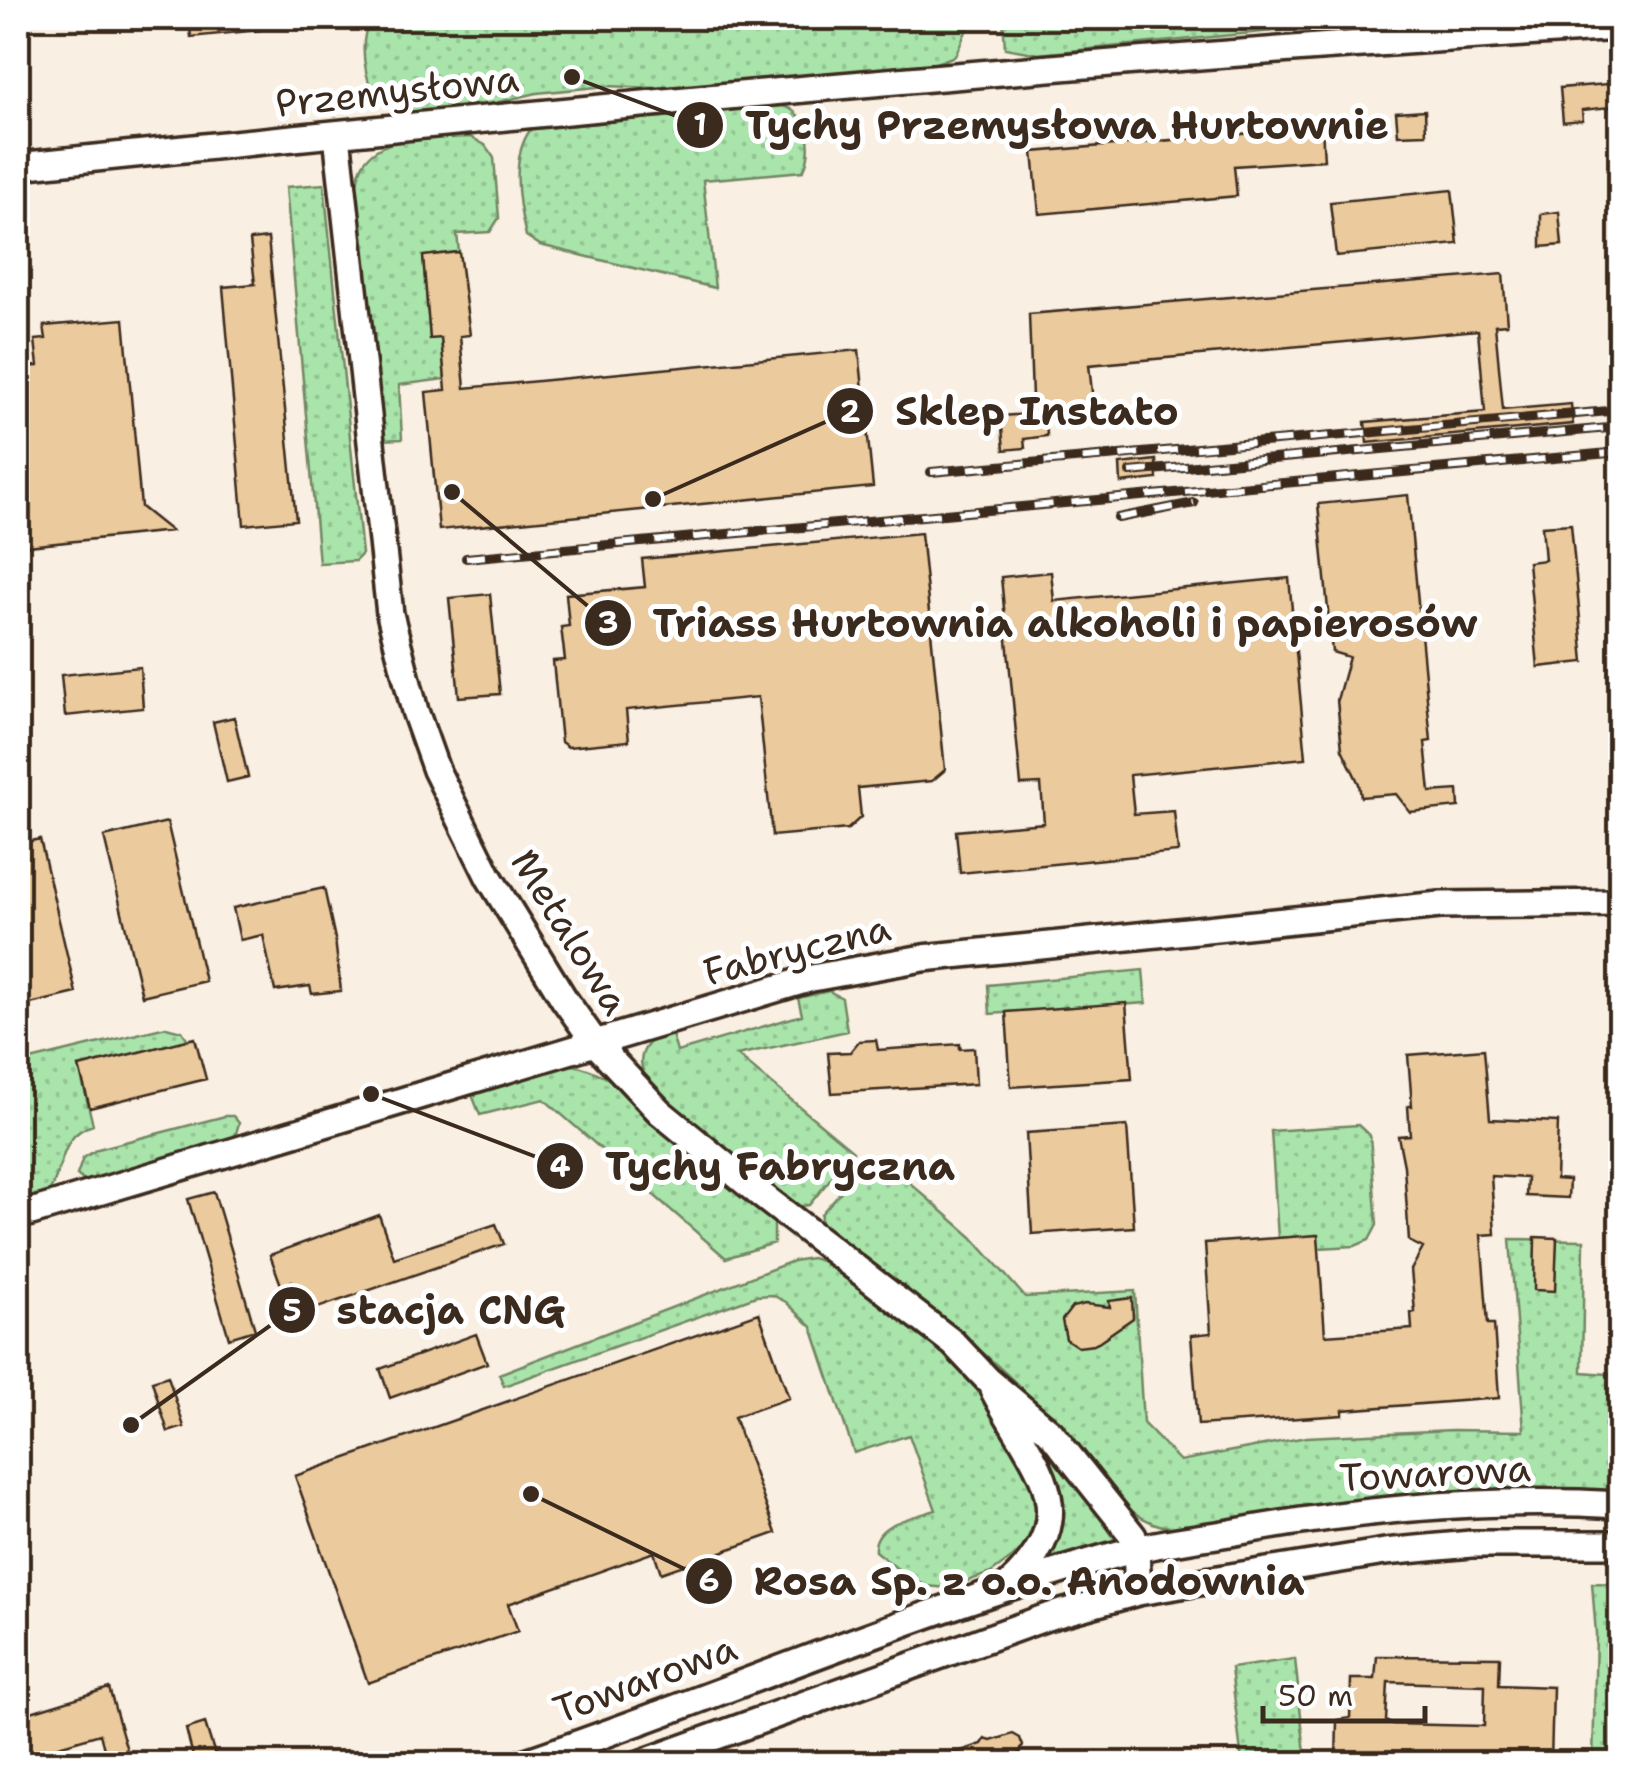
<svg xmlns="http://www.w3.org/2000/svg" width="1638" height="1781" font-family="'Shantell Sans',sans-serif">
  <defs>
    <pattern id="grass-dots" width="8" height="8" patternUnits="userSpaceOnUse" patternTransform="scale(2.5)"><rect width="8" height="8" fill="#a9e4ab"/><path d="M2 2h.1M6 6h.1" fill="none" stroke="#92c493" stroke-width="1.8" stroke-linecap="round"/></pattern>
  </defs>
  <rect width="100%" height="100%" fill="#f9efe2"/>
  <filter id="ink" filterUnits="userSpaceOnUse"><feTurbulence type="fractalNoise" baseFrequency=".01" numOctaves="2"/><feDisplacementMap in="SourceGraphic" scale="20" xChannelSelector="R" yChannelSelector="G"/><feConvolveMatrix kernelMatrix="1 2 1 2 8 2 1 2 1" color-interpolation-filters="sRGB"/></filter>
  <g filter="url(#ink)">
    <path fill="url(#grass-dots)" stroke="#728764" stroke-width="2.5" d="M 371,18 L 972,18 L 955,56 L 936,63 L 679,89 L 607,86 L 537,93 L 486,105 L 402,113 L 375,101 C 365,75 357,43 371,18 Z
      M 1003,18 L 1405,18 L 1039,54 L 1005,48 Z
      M 782,106 C 808,111 815,150 803,171 L 703,180 L 715,288 L 540,245 L 526,236 C 518,204 510,156 531,129 Z
      M 470,137 L 485,145 L 494,158 L 499,218 L 490,232 L 457,234 L 459,252 L 423,256 L 430,338 L 441,338 L 445,379 L 399,385 L 402,439 L 380,440 L 356,188 C 358,180 359,170 363,164 C 381,132 438,139 470,137 Z
      M 324,184 L 362,554 L 355,561 L 319,563 L 286,187 Z
      M 1143,970 L 1146,1003 L 990,1014 L 988,985 Z
      M 829,991 L 842,998 L 847,1031 L 737,1055 L 853,1151 L 809,1205 L 793,1207 C 756,1177 719,1148 685,1115 C 674,1105 659,1095 650,1083 C 631,1059 645,1039 671,1031 L 677,1052 L 802,1015 L 798,998 Z
      M 166,1027 L 182,1031 L 188,1040 L 79,1067 L 93,1125 C 57,1135 65,1173 45,1198 L 18,1201 L 18,1063 Z
      M 573,1065 C 626,1075 662,1129 700,1164 C 724,1185 751,1201 774,1222 L 774,1243 L 726,1258 L 544,1099 L 480,1115 L 471,1092 L 554,1066 Z
      M 225,1116 L 233,1116 L 239,1123 L 234,1140 L 87,1183 L 77,1175 L 83,1158 L 98,1149 Z
      M 1358,1125 L 1370,1136 L 1377,1225 L 1369,1240 L 1355,1246 L 1319,1248 L 1317,1235 L 1278,1238 L 1271,1131 Z
      M 866,1163 L 902,1176 L 972,1237 L 1025,1297 L 1135,1291 L 1143,1423 L 1180,1461 L 1306,1437 L 1452,1430 L 1524,1431 L 1510,1239 L 1584,1240 L 1582,1372 L 1620,1375 L 1620,1495 C 1540,1494 1458,1491 1377,1498 C 1322,1502 1200,1542 1153,1523 C 1109,1505 1084,1453 1053,1420 C 984,1347 902,1283 820,1225 L 821,1214 Z
      M 811,1258 L 829,1263 L 923,1334 L 972,1381 L 1030,1469 L 1040,1504 L 1036,1532 L 1021,1551 L 991,1573 L 947,1588 L 927,1586 L 909,1578 L 875,1551 C 873,1522 913,1518 936,1510 L 909,1435 L 854,1453 L 812,1327 L 786,1302 L 772,1295 L 756,1296 L 504,1386 L 499,1374 L 793,1261 Z
      M 1038,1442 L 1042,1442 L 1065,1467 L 1116,1541 L 1042,1565 C 1062,1504 1071,1503 1037,1445 Z
      M 1592,1583 L 1620,1584 L 1620,1763 L 1593,1763 L 1596,1634 Z
      M 1295,1659 L 1306,1763 L 1242,1763 L 1231,1668 Z"/>
    <path fill="#ebca9d" stroke="#3b2a1e" stroke-width="2.5" fill-rule="evenodd" d="M 189,18 L 260,18 L 261,30 L 191,37 Z
      M 1619,83 L 1620,106 L 1582,110 L 1583,120 L 1563,122 L 1560,88 Z
      M 1425,110 L 1426,134 L 1398,135 L 1396,112 Z
      M 1322,127 L 1324,160 L 1234,166 L 1237,196 L 1039,214 L 1033,152 Z
      M 1452,190 L 1458,244 L 1336,256 L 1330,202 Z
      M 1559,212 L 1562,245 L 1541,247 L 1541,214 Z
      M 268,238 L 296,520 L 244,525 L 223,287 L 255,284 L 250,240 Z
      M 459,252 L 470,335 L 460,336 L 465,388 L 859,350 L 873,487 L 439,530 L 426,392 L 446,390 L 441,338 L 430,339 L 423,256 Z
      M 1503,274 L 1507,324 L 1495,325 L 1503,410 L 1571,404 L 1573,424 L 1367,443 L 1365,422 L 1485,412 L 1478,330 L 1089,365 L 1094,410 L 1046,414 L 1047,436 L 1024,439 L 1025,448 L 1004,450 L 1001,416 L 1028,414 L 1027,398 L 1032,398 L 1029,314 Z
      M 124,319 L 141,507 L 171,531 L 18,547 L 18,367 L 38,366 L 35,340 L 46,339 L 44,326 Z
      M 1156,460 L 1157,479 L 1121,483 L 1120,464 Z
      M 1408,495 L 1431,741 L 1425,742 L 1430,792 L 1458,790 L 1459,807 L 1410,812 L 1396,794 L 1361,797 L 1359,784 L 1342,749 L 1337,700 L 1349,657 L 1332,652 L 1318,504 Z
      M 1571,524 L 1584,662 L 1538,667 L 1528,562 L 1545,560 L 1542,526 Z
      M 921,533 L 945,770 L 932,781 L 858,788 L 861,817 L 848,829 L 772,836 L 758,697 L 626,710 L 629,741 L 568,747 L 561,742 L 553,661 L 565,660 L 561,627 L 569,626 L 566,594 L 645,587 L 642,559 Z
      M 1051,572 L 1054,601 L 1289,578 L 1306,758 L 1130,775 L 1134,814 L 1174,811 L 1178,852 L 960,873 L 956,831 L 1044,823 L 1041,784 L 1021,785 L 1001,577 Z
      M 490,594 L 500,694 L 459,697 L 449,598 Z
      M 140,667 L 143,708 L 65,716 L 61,675 Z
      M 234,717 L 248,777 L 227,782 L 213,722 Z
      M 167,822 L 205,981 L 142,996 L 104,837 Z
      M 40,839 L 76,993 L 18,1007 L 18,844 Z
      M 324,888 L 335,939 L 341,991 L 312,994 L 310,986 L 275,991 L 263,935 L 240,940 L 233,908 Z
      M 1126,1003 L 1132,1079 L 1011,1087 L 1006,1012 Z
      M 195,1038 L 206,1079 L 90,1108 L 79,1067 Z
      M 876,1040 L 878,1050 L 960,1044 L 960,1049 L 974,1048 L 976,1084 L 832,1093 L 828,1053 L 850,1052 L 859,1041 Z
      M 1484,1049 L 1490,1119 L 1558,1122 L 1556,1179 L 1569,1180 L 1568,1198 L 1526,1196 L 1527,1178 L 1491,1176 L 1495,1234 L 1481,1235 L 1488,1324 L 1494,1324 L 1499,1398 L 1343,1410 L 1343,1415 L 1198,1425 L 1191,1335 L 1211,1333 L 1205,1243 L 1318,1235 L 1325,1335 L 1412,1329 L 1411,1313 L 1415,1312 L 1411,1270 L 1423,1248 L 1409,1241 L 1404,1166 L 1398,1136 L 1410,1135 L 1408,1106 L 1412,1106 L 1408,1055 Z
      M 1127,1126 L 1134,1227 L 1032,1234 L 1026,1133 Z
      M 214,1192 L 255,1330 L 229,1338 L 188,1199 Z
      M 379,1215 L 394,1258 L 496,1224 L 504,1244 L 303,1313 L 292,1281 L 281,1285 L 270,1255 Z
      M 1535,1237 L 1557,1238 L 1555,1291 L 1534,1290 Z
      M 1132,1298 L 1133,1318 L 1094,1345 L 1078,1347 L 1066,1339 L 1062,1320 L 1072,1307 L 1085,1304 L 1110,1307 L 1109,1301 Z
      M 759,1313 L 789,1398 L 734,1417 L 776,1533 L 661,1573 L 654,1552 L 508,1604 L 518,1631 L 368,1683 L 295,1476 Z
      M 476,1334 L 487,1363 L 390,1398 L 380,1369 Z
      M 168,1376 L 184,1427 L 168,1432 L 152,1381 Z
      M 1377,1656 L 1500,1657 L 1499,1685 L 1553,1687 L 1551,1764 L 1336,1764 L 1337,1720 L 1350,1718 L 1351,1679 L 1375,1679 ZM 1388,1682 L 1485,1685 L 1484,1726 L 1391,1724 L 1386,1721 Z
      M 109,1688 L 131,1764 L 108,1764 L 100,1734 L 24,1756 L 18,1732 L 18,1716 Z
      M 205,1723 L 218,1764 L 195,1764 L 186,1729 Z
      M 1013,1734 L 1020,1738 L 1023,1746 L 1019,1754 L 996,1759 L 993,1763 L 935,1764 L 934,1760 L 982,1744 L 985,1739 L 991,1741 Z"/>
    <g fill="none" stroke-linecap="round" stroke-linejoin="round">
      <defs>
        <path id="minor" d="M 337,135 L 390,614 L 415,711 L 436,770 L 489,877 L 564,999 L 596,1044 L 660,1112 L 760,1194 L 953,1343 L 988,1380 L 1051,1433 L 1133,1536 L 1136,1549 L 1138,1592
          M 18,166 C 551,111 1085,59 1620,27
          M 18,1216 L 812,978 L 923,958 L 1440,905 L 1620,903
          M 993,1389 C 1032,1465 1090,1510 1008,1586
          M 520,1764 C 725,1695 924,1606 1133,1550 C 1165,1542 1198,1538 1230,1533 C 1359,1509 1489,1497 1620,1505
          M 639,1764 L 1047,1617 L 1138,1592 L 1385,1552 L 1471,1544 L 1620,1544"/>
      </defs>
      <use href="#minor" stroke="#3b2a1e" stroke-width="32"/>
      <use href="#minor" stroke="#fff" stroke-width="25"/>
      <defs>
        <path id="rail" d="M 931,472 L 1620,410
          M 1130,472 L 1620,427
          M 1118,518 L 1194,503
          M 466,558 L 1620,452"/>
      </defs>
      <use href="#rail" stroke="#3b2a1e" stroke-width="10"/>
      <use href="#rail" stroke="#fff" stroke-width="6" stroke-dasharray="19" stroke-linecap="butt"/>
    </g>
  </g>
  <g text-anchor="middle" stroke-width="10" stroke-linejoin="round" paint-order="stroke">
    <g font-size="38" fill="#3b2a1e" stroke="#fff">
      <text transform="translate(397 91) rotate(-6)" y="13">Przemysłowa</text>
      <text transform="translate(570 932) rotate(58)" y="13">Metalowa</text>
      <text transform="translate(797 950) rotate(-14)" y="13">Fabryczna</text>
      <text transform="translate(1435 1473) rotate(-3)" y="13">Towarowa</text>
      <text transform="translate(645 1679) rotate(-20)" y="13">Towarowa</text>
    </g>
  </g>
  <path fill="none" stroke="#3b2a1e" stroke-width="4" d="M572 77L700 125M653 499L850 411M452 492L608 623M371 1094L560 1166M131 1425L292 1310M531 1494L709 1581"/>
  <g fill="#3b2a1e" stroke="#fff" stroke-width="4">
    <circle cx="572" cy="77" r="10"/>
    <circle cx="653" cy="499" r="10"/>
    <circle cx="452" cy="492" r="10"/>
    <circle cx="371" cy="1094" r="10"/>
    <circle cx="131" cy="1425" r="10"/>
    <circle cx="531" cy="1494" r="10"/>
    <circle cx="700" cy="125" r="25"/>
    <circle cx="850" cy="411" r="25"/>
    <circle cx="608" cy="623" r="25"/>
    <circle cx="560" cy="1166" r="25"/>
    <circle cx="292" cy="1310" r="25"/>
    <circle cx="709" cy="1581" r="25"/>
  </g>
  <g font-size="30" text-anchor="middle" font-weight="bold" fill="#fff">
    <text x="700" y="135">1</text>
    <text x="850" y="422">2</text>
    <text x="608" y="633">3</text>
    <text x="560" y="1177">4</text>
    <text x="292" y="1321">5</text>
    <text x="709" y="1591">6</text>
  </g>
  <g font-size="40" text-anchor="middle" font-weight="bold" fill="#3b2a1e" stroke="#fff" stroke-width="10" stroke-linejoin="round" paint-order="stroke">
    <text x="1067" y="139">Tychy Przemysłowa Hurtownie</text>
    <text x="1037" y="425">Sklep Instato</text>
    <text x="1065" y="637">Triass Hurtownia alkoholi i papierosów</text>
    <text x="780" y="1180">Tychy Fabryczna</text>
    <text x="451" y="1324">stacja CNG</text>
    <text x="1029" y="1595">Rosa Sp. z o.o. Anodownia</text>
  </g>
  <rect width="1638" height="1781" fill="none" stroke="#fff" stroke-width="60"/>
  <rect x="30" y="30" width="1578" height="1721" fill="none" stroke="#3b2a1e" stroke-width="4" filter="url(#ink)"/>
  <path d="M1263 1706v15h162v-15" fill="none" stroke="#3b2a1e" stroke-width="5"/>
  <text x="1278" y="1706" font-size="30" fill="#3b2a1e" stroke="#ffffff" stroke-width="8" paint-order="stroke">50 m</text>
</svg>
